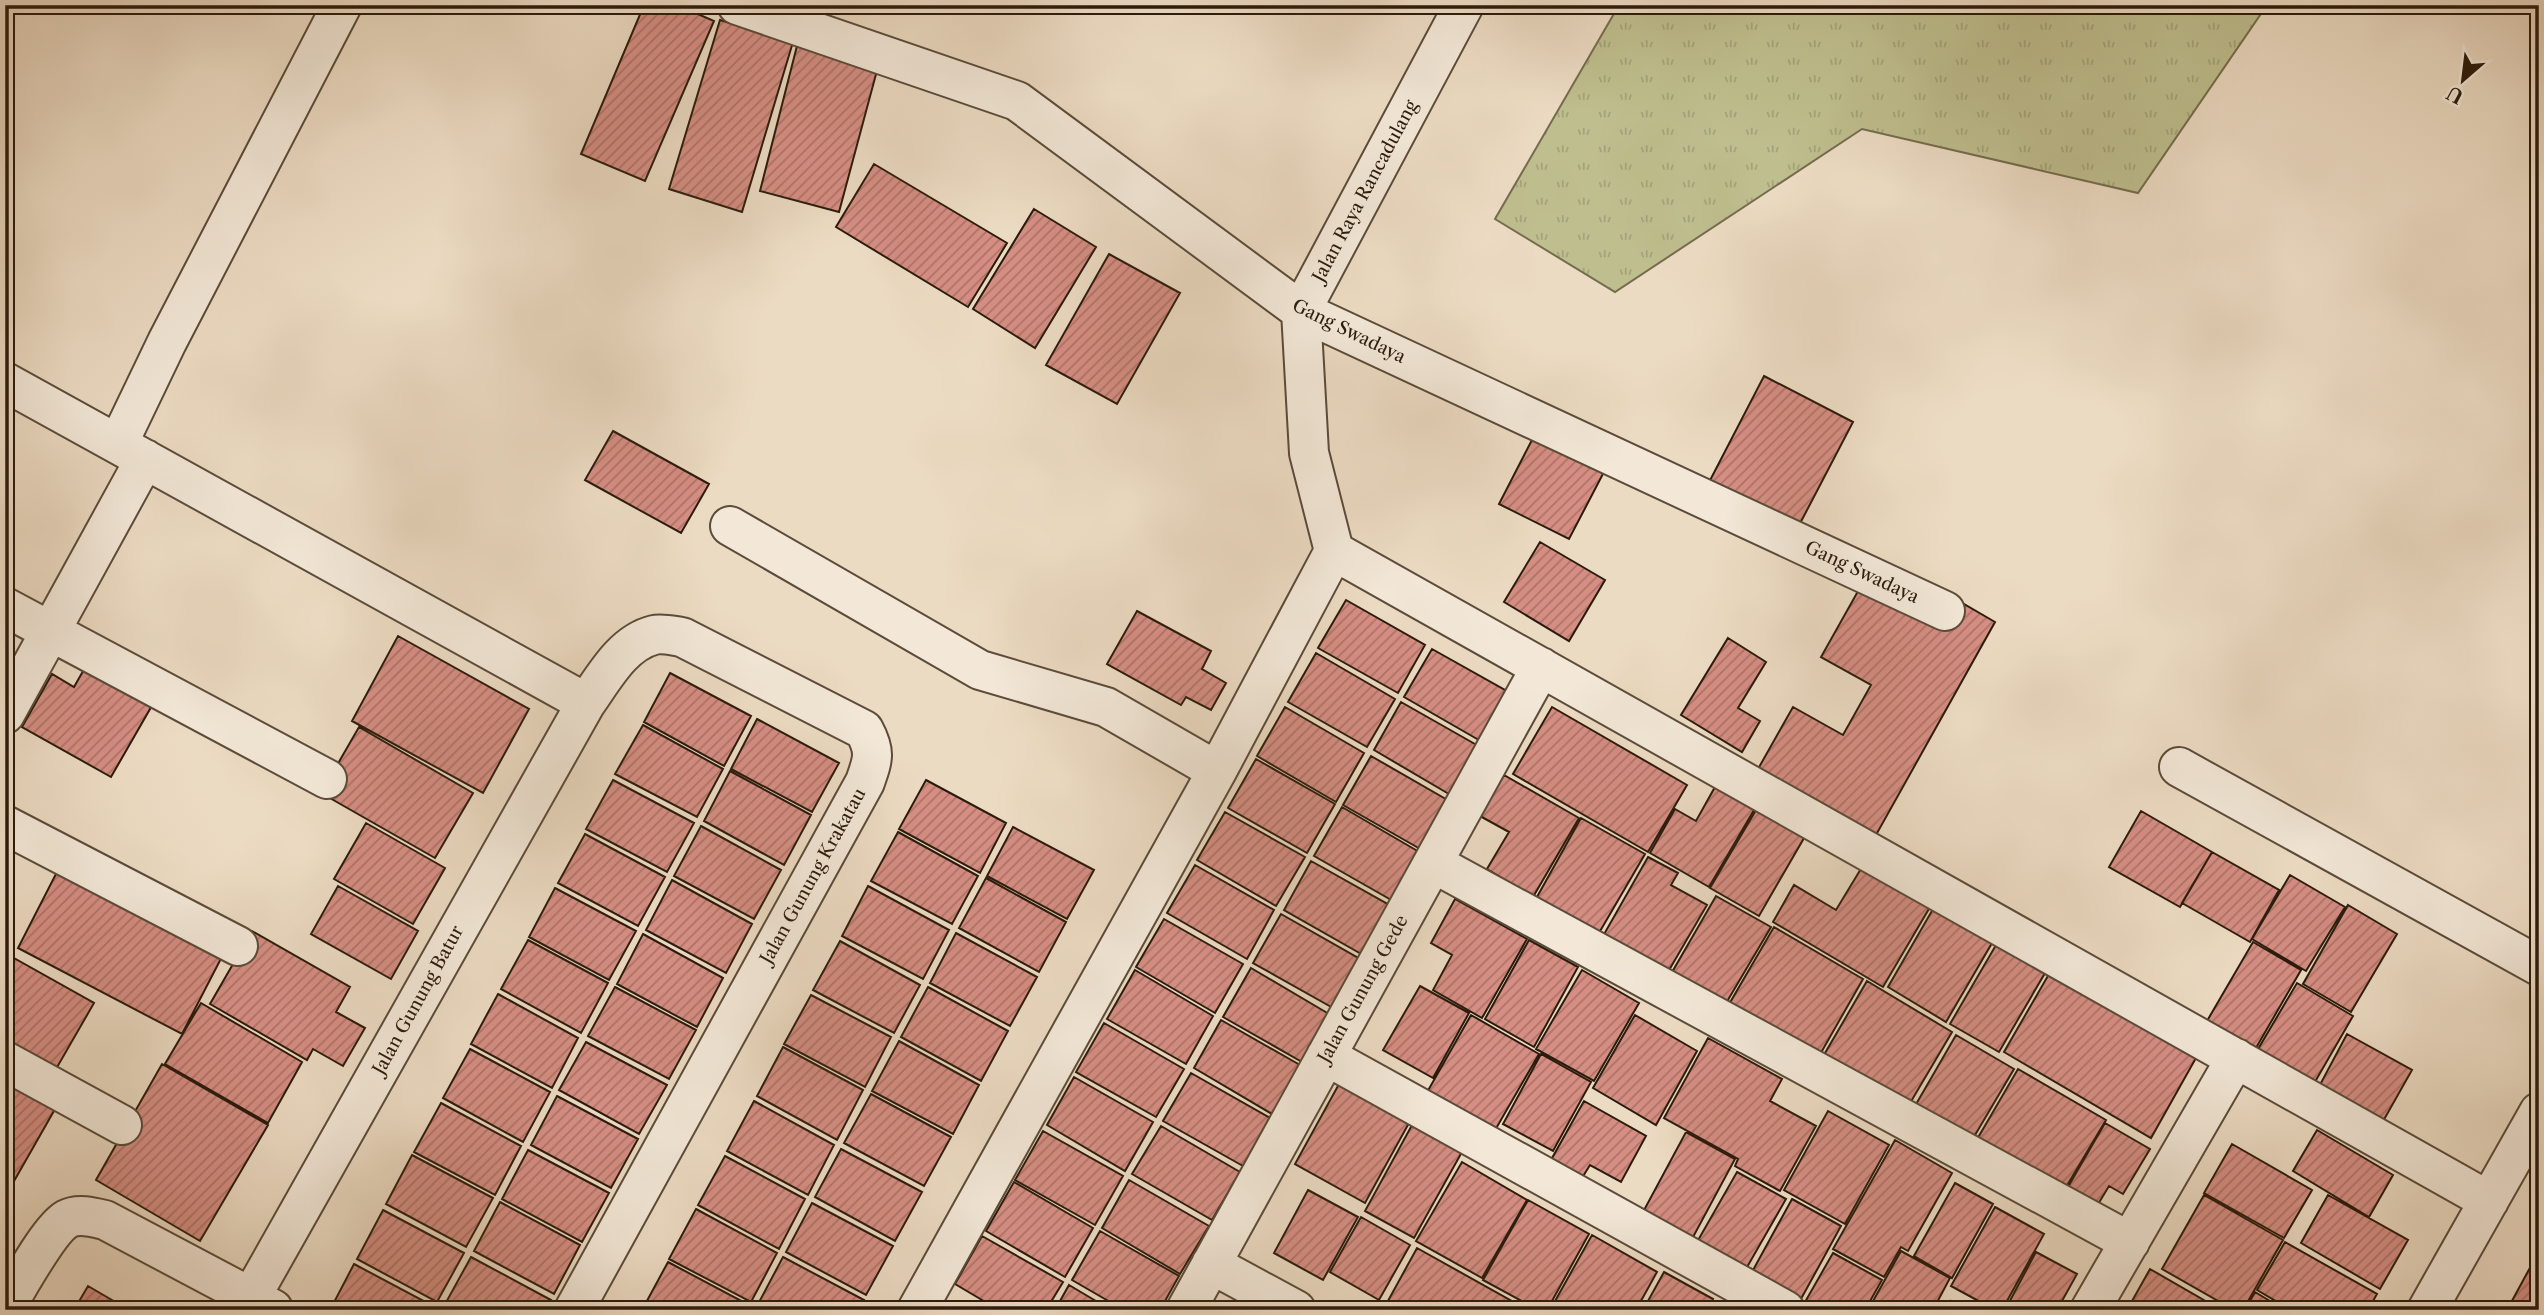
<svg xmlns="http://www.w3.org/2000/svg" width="2544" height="1315" font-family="'Libre Caslon Text',serif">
  <defs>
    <pattern id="grass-tufts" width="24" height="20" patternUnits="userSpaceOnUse" patternTransform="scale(1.75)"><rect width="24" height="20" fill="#bfbe8e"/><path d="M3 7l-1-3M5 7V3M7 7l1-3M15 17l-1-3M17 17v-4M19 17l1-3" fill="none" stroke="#a4a379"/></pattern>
    <pattern id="building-hatch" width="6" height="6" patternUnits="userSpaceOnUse" patternTransform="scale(1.75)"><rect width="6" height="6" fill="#d68e83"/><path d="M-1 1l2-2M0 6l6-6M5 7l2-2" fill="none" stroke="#ae736a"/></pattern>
  </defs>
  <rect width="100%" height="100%" fill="#ecdbc3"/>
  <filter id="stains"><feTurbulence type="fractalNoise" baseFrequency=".00286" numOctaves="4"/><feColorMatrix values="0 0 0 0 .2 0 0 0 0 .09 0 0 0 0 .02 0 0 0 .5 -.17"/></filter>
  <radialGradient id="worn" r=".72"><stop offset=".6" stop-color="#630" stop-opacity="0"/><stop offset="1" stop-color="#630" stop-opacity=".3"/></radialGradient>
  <path fill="url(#grass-tufts)" stroke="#756c4e" stroke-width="2" d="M 1619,5 L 2267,5 L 2138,193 L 1862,129 L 1615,292 L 1495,219 Z"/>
  <path fill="url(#building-hatch)" stroke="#2b1b0d" stroke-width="2" d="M 644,5 L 677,5 L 714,21 L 645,181 L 581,154 Z
    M 720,20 L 793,42 L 742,212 L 669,189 Z
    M 798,42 L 879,63 L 839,212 L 760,191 Z
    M 874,164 L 1007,243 L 968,307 L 836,227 Z
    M 1034,209 L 1096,247 L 1035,348 L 973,309 Z
    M 1109,254 L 1180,293 L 1117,404 L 1046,365 Z
    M 1764,376 L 1853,422 L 1794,535 L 1705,490 Z
    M 613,431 L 709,484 L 681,533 L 585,480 Z
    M 1535,434 L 1605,470 L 1569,539 L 1499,504 Z
    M 1540,542 L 1605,580 L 1569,641 L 1504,602 Z
    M 1862,584 L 1957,600 L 1995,622 L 1876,835 L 1758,769 L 1793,707 L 1843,735 L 1871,685 L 1821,657 Z
    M 1346,600 L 1425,645 L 1398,693 L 1318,648 Z
    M 1137,611 L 1211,651 L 1202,669 L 1226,683 L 1211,710 L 1186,697 L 1181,705 L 1107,664 Z
    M 398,636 L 529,709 L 483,793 L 352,721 Z
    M 1728,638 L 1766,662 L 1738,708 L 1760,721 L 1742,752 L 1681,715 Z
    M 1432,649 L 1512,694 L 1484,743 L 1404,697 Z
    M 1316,653 L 1395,699 L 1367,747 L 1288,702 Z
    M 87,664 L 154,702 L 111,777 L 22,727 L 52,674 L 74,687 Z
    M 670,673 L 751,716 L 724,766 L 644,722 Z
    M 1401,702 L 1482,748 L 1454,797 L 1374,750 Z
    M 1285,707 L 1364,753 L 1336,802 L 1257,756 Z
    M 1552,707 L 1687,785 L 1648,852 L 1513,774 Z
    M 757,719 L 839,763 L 812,812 L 731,769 Z
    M 643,725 L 723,769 L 697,817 L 615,774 Z
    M 359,727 L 473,793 L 435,858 L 321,793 Z
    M 1371,756 L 1451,802 L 1422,850 L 1343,805 Z
    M 1256,759 L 1335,804 L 1307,853 L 1228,808 Z
    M 730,771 L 811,815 L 784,865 L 704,821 Z
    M 1504,775 L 1579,818 L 1533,897 L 1487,869 L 1509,832 L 1480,816 Z
    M 613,780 L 694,823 L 667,872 L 586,829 Z
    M 926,780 L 1006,823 L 980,873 L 899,829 Z
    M 1715,787 L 1754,810 L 1709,887 L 1650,853 L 1675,809 L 1696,821 Z
    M 1342,807 L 1421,853 L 1393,901 L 1314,856 Z
    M 1756,810 L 1804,838 L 1759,916 L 1710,888 Z
    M 2141,811 L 2212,852 L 2180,907 L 2109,867 Z
    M 1225,812 L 1305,857 L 1276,906 L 1197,860 Z
    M 1581,818 L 1645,854 L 1599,933 L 1537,897 Z
    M 366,823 L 445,868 L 413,924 L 334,879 Z
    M 701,826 L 781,870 L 754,919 L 674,876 Z
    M 1013,827 L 1094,870 L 1067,919 L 987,876 Z
    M 898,832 L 978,876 L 952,924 L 871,881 Z
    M 585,834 L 665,877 L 638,926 L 558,883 Z
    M 2212,852 L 2279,890 L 2250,942 L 2182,903 Z
    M 1648,857 L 1678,873 L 1671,885 L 1707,905 L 1668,972 L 1603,936 Z
    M 1311,861 L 1391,906 L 1363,955 L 1284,910 Z
    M 1195,865 L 1274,910 L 1247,959 L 1167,913 Z
    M 1862,867 L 1930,907 L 1883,987 L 1773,922 L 1794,885 L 1836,910 Z
    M 59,868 L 228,945 L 182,1034 L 18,948 Z
    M 2290,875 L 2345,907 L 2306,971 L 2252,939 Z
    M 986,878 L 1066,922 L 1039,972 L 959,928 Z
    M 672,880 L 752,924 L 726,973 L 646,930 Z
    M 338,886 L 418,931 L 391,979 L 311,934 Z
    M 868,886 L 949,930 L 923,979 L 842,936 Z
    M 555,888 L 636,931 L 609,980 L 529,937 Z
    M 1716,896 L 1771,927 L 1725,1005 L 1671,974 Z
    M 1455,899 L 1527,939 L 1482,1018 L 1433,990 L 1452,955 L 1431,943 Z
    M 2348,905 L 2397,934 L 2351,1012 L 2303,984 Z
    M 1933,909 L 1992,943 L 1946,1022 L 1888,987 Z
    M 1281,914 L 1360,959 L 1333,1008 L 1253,963 Z
    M 1164,919 L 1243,964 L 1215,1013 L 1136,967 Z
    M 1774,927 L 1863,979 L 1818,1058 L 1728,1006 Z
    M 252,931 L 350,987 L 336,1012 L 365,1028 L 343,1066 L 313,1049 L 307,1060 L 210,1004 Z
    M 956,933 L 1037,977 L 1010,1026 L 930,983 Z
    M 643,934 L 723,978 L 697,1027 L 617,984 Z
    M 528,940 L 608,983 L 581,1033 L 501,989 Z
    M 1529,940 L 1578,967 L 1534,1047 L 1485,1019 Z
    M 840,941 L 920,985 L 894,1033 L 813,990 Z
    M 2253,942 L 2301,970 L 2256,1048 L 2207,1021 Z
    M 1996,945 L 2045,973 L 1999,1052 L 1950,1024 Z
    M 5,953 L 94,1003 L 52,1076 L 5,1049 Z
    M 1251,968 L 1329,1014 L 1302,1062 L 1223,1017 Z
    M 1135,970 L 1213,1016 L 1186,1064 L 1107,1019 Z
    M 1582,970 L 1639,1003 L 1594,1081 L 1536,1049 Z
    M 2049,974 L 2196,1058 L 2151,1138 L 2004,1052 Z
    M 1867,981 L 1952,1032 L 1906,1110 L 1821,1060 Z
    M 2297,983 L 2353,1016 L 2308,1094 L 2251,1061 Z
    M 1420,986 L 1469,1013 L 1433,1078 L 1383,1050 Z
    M 615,987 L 696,1030 L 669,1079 L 588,1036 Z
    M 928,987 L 1008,1031 L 981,1081 L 901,1037 Z
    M 498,994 L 578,1038 L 552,1088 L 471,1044 Z
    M 811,995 L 891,1037 L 865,1087 L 784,1044 Z
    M 201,1003 L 302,1062 L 268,1123 L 165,1064 Z
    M 1471,1015 L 1539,1054 L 1494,1132 L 1426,1094 Z
    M 1635,1015 L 1697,1051 L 1656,1125 L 1593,1088 Z
    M 1221,1020 L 1300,1065 L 1272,1114 L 1194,1068 Z
    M 1104,1023 L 1184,1069 L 1156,1117 L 1076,1072 Z
    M 2347,1034 L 2412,1070 L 2377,1132 L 2314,1096 Z
    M 1956,1035 L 2014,1069 L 1968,1147 L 1911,1113 Z
    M 1708,1038 L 1782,1079 L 1770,1101 L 1816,1126 L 1780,1191 L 1735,1166 L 1738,1159 L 1664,1118 Z
    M 899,1041 L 979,1085 L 953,1134 L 872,1091 Z
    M 586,1042 L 667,1085 L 639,1134 L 559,1090 Z
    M 783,1047 L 863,1090 L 837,1140 L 757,1096 Z
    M 470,1049 L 550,1092 L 523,1142 L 443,1098 Z
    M 1541,1054 L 1591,1082 L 1553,1151 L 1503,1124 Z
    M 162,1064 L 268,1125 L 200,1241 L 96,1180 Z
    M 2018,1069 L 2106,1120 L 2059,1199 L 1972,1148 Z
    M 1191,1073 L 1270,1118 L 1243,1166 L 1163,1121 Z
    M 1074,1077 L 1153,1122 L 1125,1171 L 1047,1125 Z
    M 5,1080 L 55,1109 L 5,1197 Z
    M 1339,1084 L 1409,1123 L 1365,1203 L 1295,1164 Z
    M 871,1094 L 951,1137 L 924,1186 L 844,1143 Z
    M 557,1096 L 638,1139 L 611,1188 L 531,1145 Z
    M 754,1101 L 834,1145 L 808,1195 L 727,1151 Z
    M 1584,1101 L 1646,1136 L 1621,1182 L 1590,1165 L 1582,1178 L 1551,1160 Z
    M 441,1103 L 521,1146 L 495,1195 L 414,1152 Z
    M 1828,1111 L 1889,1145 L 1845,1224 L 1784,1190 Z
    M 2105,1123 L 2150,1149 L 2123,1194 L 2109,1186 L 2091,1216 L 2061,1199 Z
    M 1412,1125 L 1462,1152 L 1414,1238 L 1365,1211 Z
    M 1161,1126 L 1240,1172 L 1212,1220 L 1132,1174 Z
    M 2317,1130 L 2393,1175 L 2369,1217 L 2293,1171 Z
    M 1043,1131 L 1123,1176 L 1095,1225 L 1015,1180 Z
    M 1686,1132 L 1735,1159 L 1692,1239 L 1643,1212 Z
    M 1895,1140 L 1952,1173 L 1908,1251 L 1901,1247 L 1884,1277 L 1833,1249 Z
    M 2232,1144 L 2312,1190 L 2284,1238 L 2204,1193 Z
    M 841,1149 L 922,1192 L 895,1241 L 815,1197 Z
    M 528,1150 L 609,1193 L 582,1242 L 502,1199 Z
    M 412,1155 L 493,1198 L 466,1247 L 386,1204 Z
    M 725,1156 L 805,1199 L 779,1249 L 698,1205 Z
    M 1462,1162 L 1527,1200 L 1482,1278 L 1416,1241 Z
    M 1737,1172 L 1786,1199 L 1746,1269 L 1697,1242 Z
    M 1129,1180 L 1209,1226 L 1180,1274 L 1102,1228 Z
    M 1014,1182 L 1093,1228 L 1065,1277 L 986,1231 Z
    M 1955,1183 L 1993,1204 L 1952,1278 L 1914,1256 Z
    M 1308,1190 L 1358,1217 L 1323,1280 L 1274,1253 Z
    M 2204,1195 L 2283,1240 L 2243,1310 L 2234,1310 L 2162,1269 Z
    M 2328,1195 L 2408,1240 L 2380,1289 L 2301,1243 Z
    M 1792,1199 L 1841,1226 L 1801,1299 L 1752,1272 Z
    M 1528,1200 L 1589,1234 L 1547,1310 L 1538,1310 L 1483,1280 Z
    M 500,1202 L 580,1245 L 554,1294 L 474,1251 Z
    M 812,1203 L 893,1246 L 866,1295 L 786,1252 Z
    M 1995,1207 L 2044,1234 L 2002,1310 L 1995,1310 L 1951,1286 Z
    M 696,1209 L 777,1253 L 751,1302 L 669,1259 Z
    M 383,1210 L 464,1253 L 437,1302 L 357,1259 Z
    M 1361,1217 L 1410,1245 L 1379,1300 L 1330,1272 Z
    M 1100,1231 L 1179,1276 L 1160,1310 L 1124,1310 L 1072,1280 Z
    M 1592,1235 L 1657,1272 L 1636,1310 L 1550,1310 Z
    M 982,1236 L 1063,1282 L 1046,1310 L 999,1310 L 955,1284 Z
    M 2285,1242 L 2377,1294 L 2368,1310 L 2291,1310 L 2257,1290 Z
    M 1417,1248 L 1528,1310 L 1383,1310 Z
    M 1901,1251 L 1950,1278 L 1933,1310 L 1868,1310 Z
    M 2036,1252 L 2077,1274 L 2057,1310 L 2005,1310 Z
    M 1833,1253 L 1882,1280 L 1865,1310 L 1820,1310 L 1805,1302 Z
    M 2538,1253 L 2539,1310 L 2507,1310 Z
    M 471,1257 L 551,1300 L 546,1310 L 451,1310 L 444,1306 Z
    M 783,1257 L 864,1300 L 859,1310 L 765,1310 L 757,1306 Z
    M 668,1262 L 749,1305 L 747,1310 L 642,1310 Z
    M 354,1264 L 435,1307 L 434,1310 L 330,1310 Z
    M 2150,1269 L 2221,1310 L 2127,1310 Z
    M 1664,1272 L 1713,1299 L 1707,1310 L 1643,1310 Z
    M 1069,1285 L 1111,1310 L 1055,1310 Z
    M 88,1286 L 129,1310 L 74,1310 Z
    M 2255,1292 L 2285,1310 L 2245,1310 Z
    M 1951,1301 L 1966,1310 L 1947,1310 Z
    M 1719,1302 L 1733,1310 L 1714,1310 Z"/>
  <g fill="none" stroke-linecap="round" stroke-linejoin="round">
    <defs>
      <path id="street" d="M 737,5 L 1017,101 L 1301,311 L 1945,611
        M 5,382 L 586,703
        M 118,444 L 167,342 L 342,5
        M 730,526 L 980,670 L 1106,707 L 1217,771
        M 1334,551 L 1309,453 L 1301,311 L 1464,5
        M 5,607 L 327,779
        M 5,714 L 145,459
        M 2179,767 L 2539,966
        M 5,825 L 238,946
        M 1433,863 L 2130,1242
        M 1326,1056 L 1785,1310
        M 5,1061 L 122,1125
        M 1211,1264 L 1296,1310
        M 251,1297 L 586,703 C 604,678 622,643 654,635 C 662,633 674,636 682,637 L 864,730 C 876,752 873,759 865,782 L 574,1310
        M 5,1308 C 18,1288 48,1230 67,1219 C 78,1213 93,1217 105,1220 L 273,1309
        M 917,1310 L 1217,771 L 1334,551 L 2489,1201
        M 1186,1310 L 1541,667
        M 2090,1310 L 2236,1058
        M 2427,1310 L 2539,1112"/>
    </defs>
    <use href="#street" stroke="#5b4b3a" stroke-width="42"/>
    <use href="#street" stroke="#f3e8d8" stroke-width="38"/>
  </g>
  <g text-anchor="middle" stroke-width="5" stroke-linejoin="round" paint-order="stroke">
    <g font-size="18" fill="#2b1b0d" stroke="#f3e8d8">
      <text transform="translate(1365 191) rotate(-62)" y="6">Jalan Raya Rancadulang</text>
      <text transform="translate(1349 331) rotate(26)" y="6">Gang Swadaya</text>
      <text transform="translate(1862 572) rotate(25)" y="6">Gang Swadaya</text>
      <text transform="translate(813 876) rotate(-61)" y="6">Jalan Gunung Krakatau</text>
      <text transform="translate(1363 989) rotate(-61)" y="6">Jalan Gunung Gede</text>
      <text transform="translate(418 1000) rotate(-61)" y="6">Jalan Gunung Batur</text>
    </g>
  </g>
  <rect width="2544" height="1315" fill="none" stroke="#ecdbc3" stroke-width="28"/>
  <rect x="7" y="7" width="2530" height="1301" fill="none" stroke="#2b1b0d" stroke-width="3.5"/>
  <rect x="14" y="14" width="2516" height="1287" fill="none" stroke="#2b1b0d" stroke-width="2"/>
  <g transform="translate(2463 80) rotate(208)" stroke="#f3e8d8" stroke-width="5" paint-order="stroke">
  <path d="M0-5L12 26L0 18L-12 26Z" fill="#2b1b0d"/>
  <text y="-10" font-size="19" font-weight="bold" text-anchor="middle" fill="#2b1b0d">U</text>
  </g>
  <rect width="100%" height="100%" filter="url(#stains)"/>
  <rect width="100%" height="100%" fill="url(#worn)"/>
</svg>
